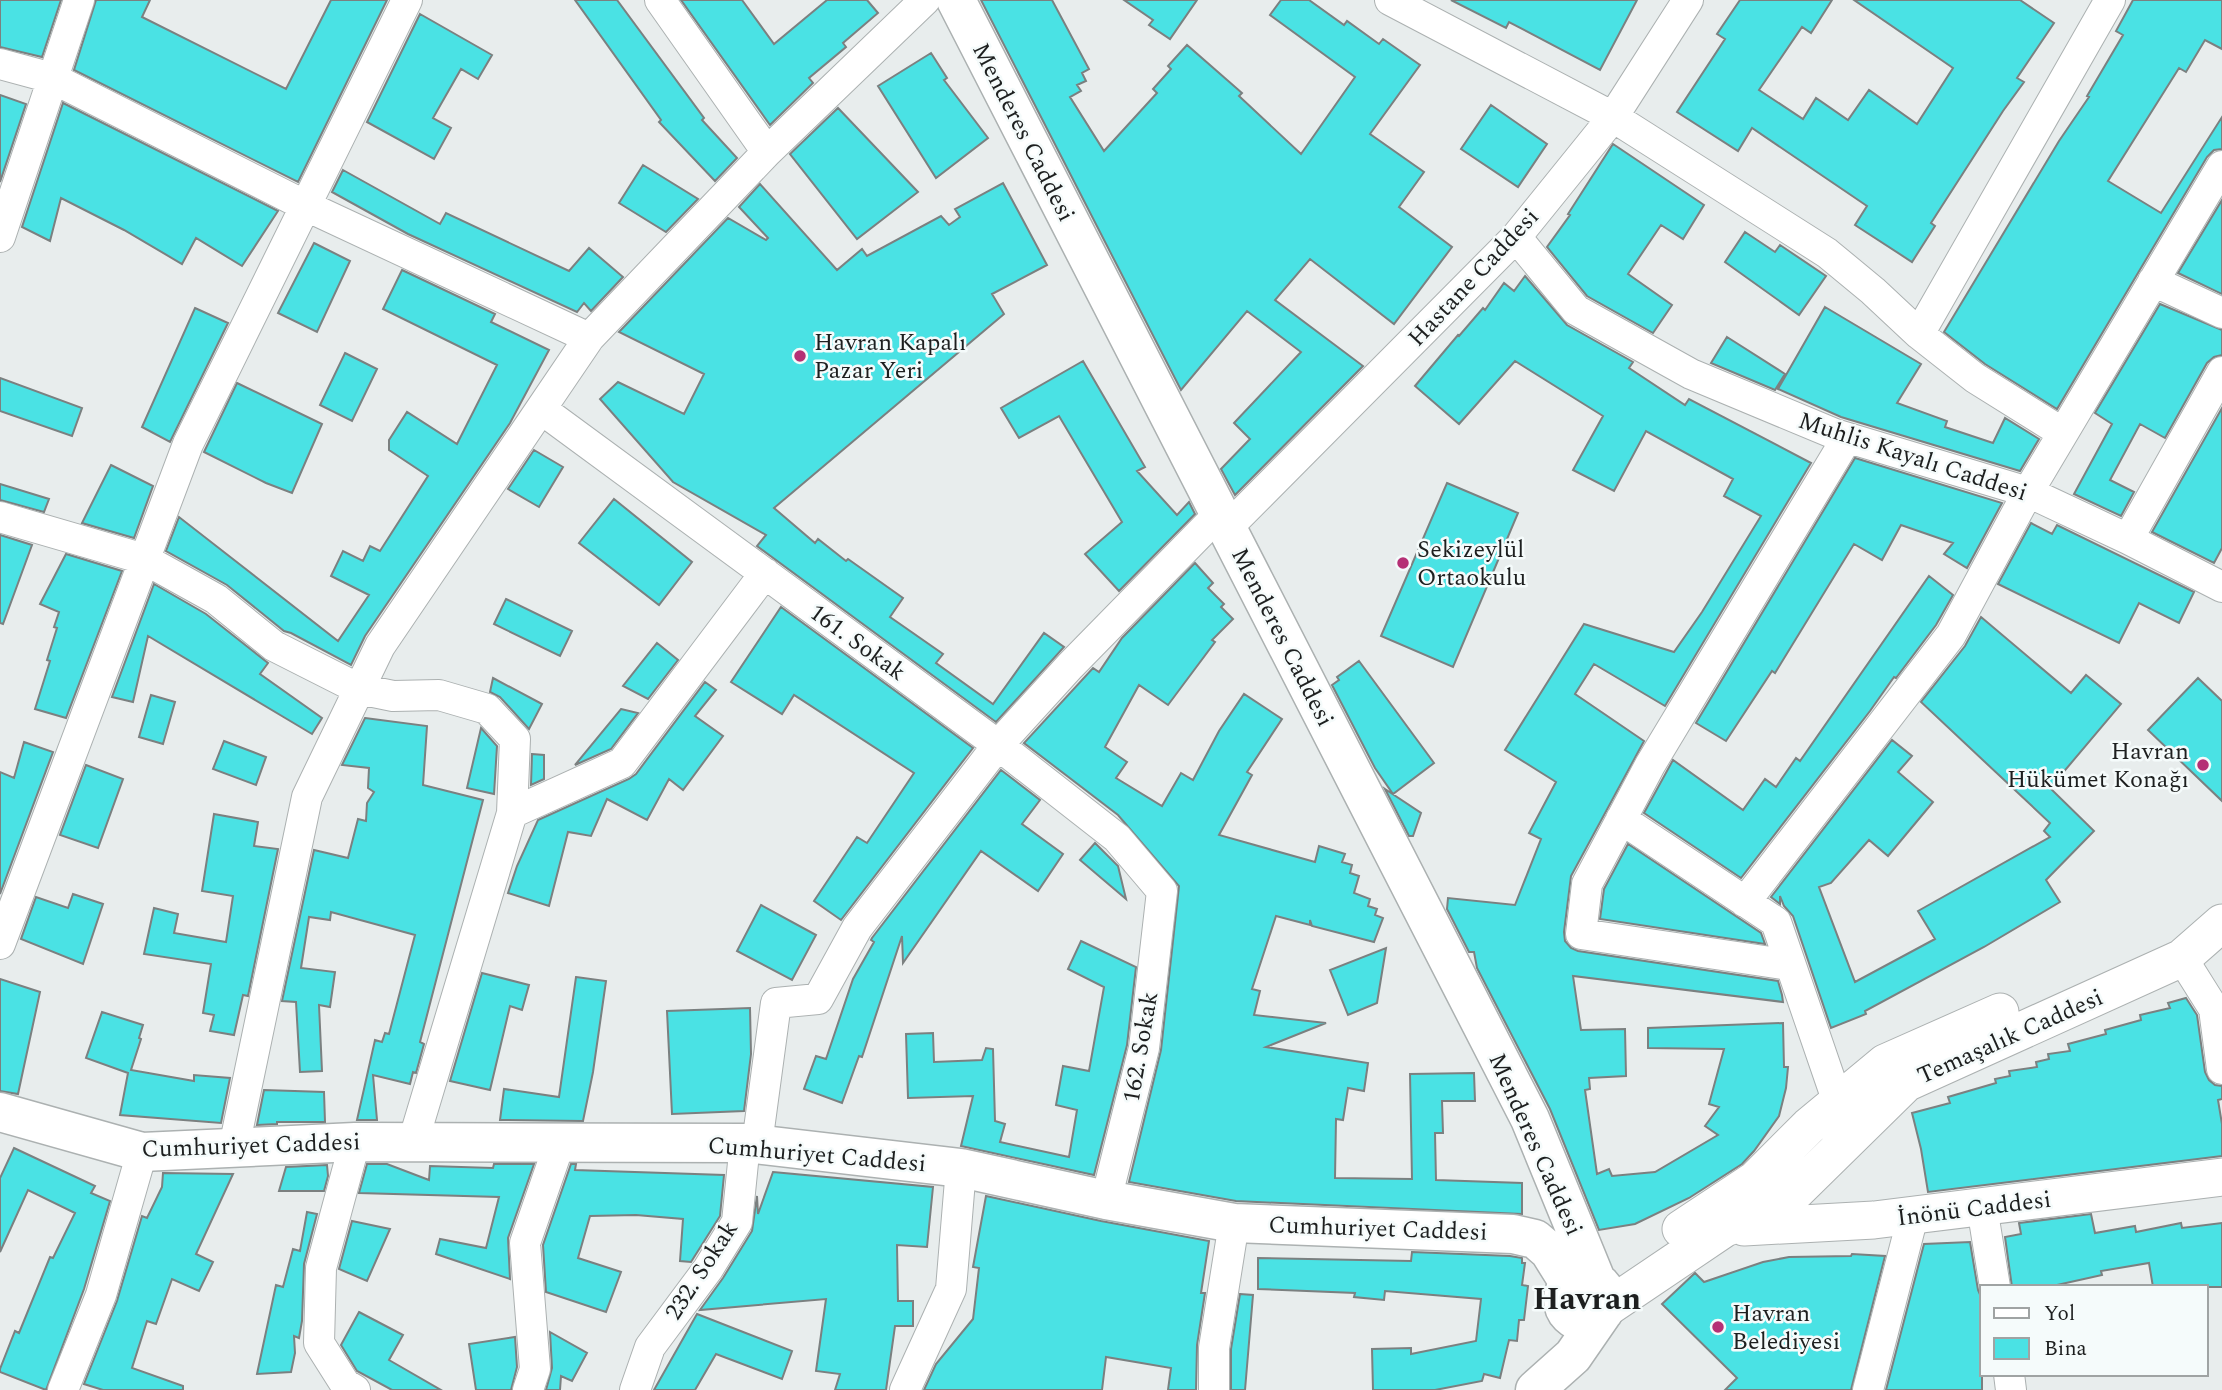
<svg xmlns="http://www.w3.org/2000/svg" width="2222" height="1390" font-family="Spectral,serif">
  <rect width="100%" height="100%" fill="#e8eded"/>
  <path fill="#4ae2e4" stroke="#7b8080" stroke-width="2" d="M 0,0 L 61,0 L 42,57 L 0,47 Z
    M 96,0 L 150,0 L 142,17 L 286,89 L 331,0 L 387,0 L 298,182 L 74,70 Z
    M 575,0 L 617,0 L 704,118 L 702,120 L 737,158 L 715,181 L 659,122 L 661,120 Z
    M 681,0 L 742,0 L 774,44 L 827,0 L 867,0 L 878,13 L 843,43 L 846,47 L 809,78 L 813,83 L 770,125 Z
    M 981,0 L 1052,0 L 1089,69 L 1082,73 L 1086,81 L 1077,85 L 1081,91 L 1070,97 L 1104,151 L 1157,93 L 1153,89 L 1171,69 L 1168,66 L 1187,45 L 1242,93 L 1239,96 L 1301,154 L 1355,77 L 1270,15 L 1281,0 L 1309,0 L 1344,25 L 1347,21 L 1379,44 L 1383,39 L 1420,65 L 1370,134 L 1424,172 L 1399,207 L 1452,247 L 1394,324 L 1310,259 L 1275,300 L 1363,366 L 1235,495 L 1221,469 L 1250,439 L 1234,423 L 1301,352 L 1247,311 L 1181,390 Z
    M 1124,0 L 1197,0 L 1170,39 L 1149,25 L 1153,20 Z
    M 1451,0 L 1637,0 L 1600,70 L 1509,22 L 1506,28 Z
    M 1740,0 L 1832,0 L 1811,33 L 1802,27 L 1759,90 L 1803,119 L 1816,98 L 1848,120 L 1869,90 L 1917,124 L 1953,68 L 1854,0 L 2020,0 L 2054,23 L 2017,78 L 2024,82 L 2003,111 L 1931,223 L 1935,226 L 1912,262 L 1855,225 L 1867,206 L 1752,128 L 1738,151 L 1677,112 L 1725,39 L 1717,34 Z
    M 2133,0 L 2222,0 L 2222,49 L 2205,40 L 2186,72 L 2179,68 L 2108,181 L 2161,213 L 2222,117 L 2222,149 L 2214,150 L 2207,157 L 2057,409 L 1985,364 L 1944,332 L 2059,141 L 2089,97 L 2087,96 L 2123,35 L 2116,31 Z
    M 420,14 L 492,55 L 478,79 L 461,69 L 433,118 L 451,128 L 434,159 L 367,122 Z
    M 931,53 L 947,78 L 944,80 L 988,138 L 936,178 L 878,86 Z
    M 0,95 L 26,104 L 0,182 Z
    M 63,103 L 278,211 L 242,266 L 196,238 L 182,264 L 124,230 L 61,198 L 50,241 L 22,227 Z
    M 1491,105 L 1547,144 L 1518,187 L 1461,149 Z
    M 838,108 L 918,192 L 857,239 L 790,154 Z
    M 1613,144 L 1704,205 L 1683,239 L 1661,225 L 1628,274 L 1672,305 L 1653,333 L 1587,296 L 1547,247 L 1570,215 L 1568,214 Z
    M 643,165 L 698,199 L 666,232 L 619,203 Z
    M 343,170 L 440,224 L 446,213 L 569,271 L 589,248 L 623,277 L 591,311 L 584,303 L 577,312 L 408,234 L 332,192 Z
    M 1003,183 L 1047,265 L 992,294 L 1004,314 L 774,508 L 815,543 L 818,539 L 846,561 L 848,559 L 903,598 L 890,617 L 943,654 L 936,663 L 993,704 L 1044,633 L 1064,647 L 996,722 L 757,546 L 766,535 L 673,482 L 600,399 L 618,382 L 684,414 L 704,374 L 619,332 L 728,218 L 766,240 L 768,238 L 739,207 L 760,184 L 837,270 L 862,249 L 867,256 L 941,216 L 949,225 L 960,217 L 955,209 Z
    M 2222,200 L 2222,294 L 2178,273 Z
    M 1745,232 L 1775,252 L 1780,245 L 1826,276 L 1799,315 L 1725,262 Z
    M 314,243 L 350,261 L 317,332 L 278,313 Z
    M 402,270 L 495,314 L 491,322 L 549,350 L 510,423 L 365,636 L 351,665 L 291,633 L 284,631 L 227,585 L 166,551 L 179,517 L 338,641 L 369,595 L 331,576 L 343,551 L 363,561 L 370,546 L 380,551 L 428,476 L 389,450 L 389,440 L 407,412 L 457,444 L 497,365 L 383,309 Z
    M 1525,276 L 1567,325 L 1633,362 L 1629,368 L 1685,405 L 1689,399 L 1811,463 L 1665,706 L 1594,664 L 1575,694 L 1644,741 L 1571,876 L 1564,932 L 1565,941 L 1571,948 L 1578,951 L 1778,981 L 1782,995 L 1783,1002 L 1573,976 L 1581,1030 L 1625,1029 L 1626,1076 L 1589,1078 L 1590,1089 L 1585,1090 L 1597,1174 L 1609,1169 L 1612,1176 L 1655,1172 L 1718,1135 L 1705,1126 L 1719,1107 L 1709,1104 L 1724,1049 L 1648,1048 L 1648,1028 L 1783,1023 L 1784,1067 L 1788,1067 L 1786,1088 L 1779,1116 L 1754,1151 L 1742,1164 L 1689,1198 L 1635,1224 L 1599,1230 L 1550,1109 L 1477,968 L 1474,952 L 1469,952 L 1447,909 L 1448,898 L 1515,905 L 1541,839 L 1529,833 L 1556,782 L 1505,750 L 1584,624 L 1674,652 L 1702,612 L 1761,516 L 1724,496 L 1733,479 L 1646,431 L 1614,491 L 1573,470 L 1603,416 L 1515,361 L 1459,424 L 1415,386 L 1458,335 L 1459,336 L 1483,308 L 1485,310 L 1504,283 L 1514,291 Z
    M 2160,304 L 2222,330 L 2222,355 L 2214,357 L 2207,363 L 2165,438 L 2140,424 L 2110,480 L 2134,492 L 2121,516 L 2074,494 L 2112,424 L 2095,413 Z
    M 1825,307 L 1921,364 L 1897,403 L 1947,421 L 1945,427 L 1993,443 L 2005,418 L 2039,439 L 2020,471 L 1841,417 L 1778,389 Z
    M 195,308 L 228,323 L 170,442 L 142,427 Z
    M 1727,337 L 1785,374 L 1775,390 L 1711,363 Z
    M 345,353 L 377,369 L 352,421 L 320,405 Z
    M 1083,361 L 1145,467 L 1137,471 L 1177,515 L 1189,502 L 1195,514 L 1119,591 L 1085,554 L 1122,522 L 1059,416 L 1019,438 L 1001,408 Z
    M 0,378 L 82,408 L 72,436 L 0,411 Z
    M 237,383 L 322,424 L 292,493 L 266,483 L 204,452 Z
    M 2222,408 L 2222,548 L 2214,563 L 2152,532 Z
    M 534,450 L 563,467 L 539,507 L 508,489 Z
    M 1855,458 L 2002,503 L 1967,568 L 1944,554 L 1953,543 L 1901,525 L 1882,560 L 1854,544 L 1775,673 L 1772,671 L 1726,741 L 1696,723 Z
    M 111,465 L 153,486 L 134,538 L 82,523 Z
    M 1447,483 L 1518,513 L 1453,667 L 1381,636 Z
    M 0,484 L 49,499 L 44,512 L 0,500 Z
    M 614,499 L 692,562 L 659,605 L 579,543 Z
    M 2031,523 L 2052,534 L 2057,525 L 2194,592 L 2179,623 L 2139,603 L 2119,643 L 1998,584 Z
    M 0,535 L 32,545 L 3,624 L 0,623 Z
    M 66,554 L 122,571 L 66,718 L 35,709 L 50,661 L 47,660 L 57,628 L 54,627 L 59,612 L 40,604 Z
    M 1195,563 L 1213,583 L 1208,588 L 1224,604 L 1221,607 L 1233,619 L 1212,640 L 1215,642 L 1168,705 L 1139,685 L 1105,747 L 1127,762 L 1116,778 L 1162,806 L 1181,773 L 1193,780 L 1219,731 L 1244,694 L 1282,719 L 1247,772 L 1252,775 L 1219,835 L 1315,862 L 1319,846 L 1345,854 L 1342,862 L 1352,865 L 1350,873 L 1359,876 L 1354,893 L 1370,899 L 1368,906 L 1377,909 L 1375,915 L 1383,918 L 1374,942 L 1312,926 L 1310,920 L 1310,925 L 1276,916 L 1252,989 L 1260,991 L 1254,1015 L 1326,1023 L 1266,1047 L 1368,1063 L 1364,1091 L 1348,1088 L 1343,1120 L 1336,1119 L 1335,1178 L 1412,1179 L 1410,1074 L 1474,1073 L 1475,1101 L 1442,1101 L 1443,1133 L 1435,1133 L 1436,1180 L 1522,1183 L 1522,1214 L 1236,1201 L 1129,1182 L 1161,1050 L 1179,886 L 1118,815 L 1024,743 L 1093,668 L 1099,672 L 1122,638 Z
    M 1929,576 L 1953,595 L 1936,625 L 1896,678 L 1894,677 L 1870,711 L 1741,878 L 1644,813 L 1673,760 L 1743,810 L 1765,779 L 1776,787 L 1796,758 L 1800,761 Z
    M 154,584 L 206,614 L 268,663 L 260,674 L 322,718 L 312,734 L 148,636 L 133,702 L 112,697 Z
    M 506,599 L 572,631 L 560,656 L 494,624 Z
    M 781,607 L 973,748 L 841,920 L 814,901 L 857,837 L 867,843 L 914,773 L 794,695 L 782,714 L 731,682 Z
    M 1981,617 L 2071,693 L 2086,675 L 2121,704 L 2050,788 L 2094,831 L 2046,880 L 2060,902 L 1984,947 L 1865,1011 L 1866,1014 L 1831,1028 L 1793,916 L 1784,906 L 1780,896 L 1780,904 L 1771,897 L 1892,740 L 1912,756 L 1898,772 L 1933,802 L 1888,856 L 1869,840 L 1831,883 L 1819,887 L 1855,982 L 1935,939 L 1918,911 L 2050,837 L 2044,831 L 2050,823 L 1921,702 L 1965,646 Z
    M 657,643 L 678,660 L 648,699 L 623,686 Z
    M 1359,661 L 1434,763 L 1393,794 L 1375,768 L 1332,685 L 1339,680 L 1337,677 Z
    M 493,678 L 542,704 L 529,729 L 500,697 L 490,692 Z
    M 2198,678 L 2222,701 L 2222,801 L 2148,730 Z
    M 705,682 L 716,690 L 695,716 L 723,736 L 683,790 L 669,779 L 647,820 L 607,799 L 591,836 L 568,832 L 549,906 L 508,893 L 517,866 L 538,820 L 629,779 L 636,774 Z
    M 151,695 L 175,702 L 163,744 L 139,737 Z
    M 621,709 L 638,713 L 611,749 L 575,765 Z
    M 365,718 L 427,726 L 423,785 L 483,800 L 420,1042 L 424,1044 L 416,1073 L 413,1072 L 410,1084 L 373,1075 L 377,1120 L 357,1120 L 375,1040 L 382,1042 L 385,1033 L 389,1034 L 415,935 L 331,912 L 330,920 L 309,917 L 301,968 L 335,972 L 330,1007 L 319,1005 L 322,1071 L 300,1072 L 296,1002 L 282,1001 L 314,850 L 348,858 L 358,819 L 366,821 L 367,803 L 374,792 L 368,788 L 369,768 L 342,765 Z
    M 481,728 L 497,746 L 494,794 L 467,788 Z
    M 224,741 L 266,757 L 256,785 L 213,769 Z
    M 24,742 L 53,752 L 0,894 L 0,772 L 14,778 Z
    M 532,754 L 544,755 L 544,779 L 531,785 Z
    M 86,765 L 123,779 L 98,848 L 60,835 Z
    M 1001,770 L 1040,800 L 1022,824 L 1063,854 L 1038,891 L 981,851 L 903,963 L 902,936 L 862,1057 L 859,1056 L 842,1103 L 804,1089 L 816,1056 L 826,1059 L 853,979 L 874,942 L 871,940 L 872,938 Z
    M 1385,789 L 1421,813 L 1413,836 L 1409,836 Z
    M 214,814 L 258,822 L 254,846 L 278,849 L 248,996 L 243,995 L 234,1035 L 210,1031 L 214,1015 L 203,1013 L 211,964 L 144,954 L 154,908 L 178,914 L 174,933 L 226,942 L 233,896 L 202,891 Z
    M 1095,843 L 1118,866 L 1126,899 L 1080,860 Z
    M 1628,844 L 1761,933 L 1765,944 L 1600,919 L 1604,889 Z
    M 73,894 L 103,904 L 83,964 L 21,939 L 36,897 L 68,908 Z
    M 761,905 L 816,935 L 792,980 L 737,951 Z
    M 1081,941 L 1136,967 L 1127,1045 L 1094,1175 L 961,1146 L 973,1096 L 908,1098 L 906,1034 L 933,1033 L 934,1062 L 982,1060 L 986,1048 L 993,1049 L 995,1121 L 1005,1124 L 1000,1142 L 1069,1157 L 1077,1110 L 1056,1105 L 1063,1066 L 1089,1071 L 1104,987 L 1068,969 Z
    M 1386,948 L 1377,1003 L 1348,1015 L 1330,970 Z
    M 482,973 L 529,985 L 522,1010 L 510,1006 L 490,1090 L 450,1081 Z
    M 576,977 L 606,981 L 593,1072 L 583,1121 L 500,1120 L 504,1089 L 559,1097 Z
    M 0,979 L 40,992 L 18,1094 L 0,1091 Z
    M 2186,998 L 2197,1015 L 2205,1072 L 2209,1080 L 2215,1085 L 2222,1086 L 2222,1099 L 2218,1100 L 2222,1124 L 2222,1156 L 1928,1192 L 1921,1149 L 1912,1113 L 1950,1103 L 1948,1097 L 1996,1083 L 1995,1079 L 2010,1076 L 2009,1071 L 2037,1067 L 2036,1062 L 2049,1059 L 2048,1054 L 2070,1051 L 2068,1044 L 2106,1034 L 2105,1030 L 2141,1020 L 2140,1015 L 2170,1008 L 2168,1003 Z
    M 750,1008 L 751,1054 L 744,1111 L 672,1114 L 667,1011 Z
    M 102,1012 L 143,1025 L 139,1038 L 141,1039 L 131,1070 L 194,1081 L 194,1075 L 230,1078 L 221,1123 L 120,1115 L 128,1073 L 86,1058 Z
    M 264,1090 L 324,1092 L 325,1122 L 277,1122 L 277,1124 L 257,1125 Z
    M 14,1148 L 95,1186 L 91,1193 L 110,1201 L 84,1289 L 46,1390 L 0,1372 L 0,1369 L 15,1331 L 19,1333 L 50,1257 L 53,1258 L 75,1213 L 28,1190 L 0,1252 L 0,1178 Z
    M 367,1164 L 387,1164 L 429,1180 L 430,1166 L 493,1168 L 494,1164 L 534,1164 L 508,1238 L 510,1279 L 436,1254 L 440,1239 L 486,1248 L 499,1197 L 359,1193 Z
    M 571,1164 L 576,1164 L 575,1170 L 724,1175 L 720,1216 L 691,1262 L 680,1261 L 683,1219 L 636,1215 L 590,1216 L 578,1258 L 621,1272 L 606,1312 L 546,1292 L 543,1245 Z
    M 327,1165 L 328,1176 L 324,1191 L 279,1191 L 286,1167 Z
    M 773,1172 L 933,1187 L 927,1247 L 897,1245 L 898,1301 L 913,1301 L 913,1326 L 895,1326 L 886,1390 L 835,1390 L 840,1374 L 816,1371 L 826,1299 L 700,1310 L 723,1278 L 752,1231 L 757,1196 L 758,1214 Z
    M 163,1173 L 233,1174 L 196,1254 L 213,1262 L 199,1291 L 172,1279 L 156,1324 L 147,1321 L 132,1368 L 183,1386 L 183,1390 L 103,1390 L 84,1384 L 117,1301 L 142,1216 L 147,1218 L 162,1187 Z
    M 986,1196 L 1101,1221 L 1209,1241 L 1201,1293 L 1205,1293 L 1197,1345 L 1196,1390 L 1168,1390 L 1171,1368 L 1106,1357 L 1102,1390 L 924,1390 L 936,1364 L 973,1319 L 979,1268 L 973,1267 Z
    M 307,1212 L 317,1214 L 304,1264 L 302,1321 L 299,1338 L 294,1336 L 295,1353 L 291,1372 L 257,1374 L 276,1285 L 283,1287 L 293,1249 L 300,1251 Z
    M 2091,1214 L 2095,1233 L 2135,1226 L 2136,1232 L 2181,1223 L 2182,1228 L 2222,1223 L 2222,1287 L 2153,1287 L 2149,1263 L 2101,1271 L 2102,1275 L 2057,1285 L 2012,1287 L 2005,1237 L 2021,1234 L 2019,1223 Z
    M 352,1221 L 390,1229 L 367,1281 L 339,1269 Z
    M 1970,1242 L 1978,1290 L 1982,1299 L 1982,1390 L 1886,1390 L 1924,1244 Z
    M 1412,1252 L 1510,1256 L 1522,1258 L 1522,1263 L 1525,1263 L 1522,1285 L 1528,1286 L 1524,1320 L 1519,1320 L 1517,1341 L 1509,1340 L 1500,1378 L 1484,1374 L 1482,1381 L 1435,1390 L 1373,1390 L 1372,1349 L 1411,1348 L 1411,1354 L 1476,1341 L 1481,1299 L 1385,1291 L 1384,1300 L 1354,1297 L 1355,1293 L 1258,1289 L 1258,1258 L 1411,1261 Z
    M 1852,1254 L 1885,1256 L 1851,1390 L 1725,1390 L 1737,1378 L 1662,1304 L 1695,1273 L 1704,1282 L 1763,1262 L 1789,1257 L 1851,1256 Z
    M 1240,1294 L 1253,1295 L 1245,1390 L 1231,1390 L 1231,1349 Z
    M 359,1312 L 403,1335 L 389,1360 L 441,1390 L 392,1390 L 357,1371 L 341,1345 Z
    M 697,1314 L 792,1351 L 782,1379 L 716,1354 L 695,1390 L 654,1390 Z
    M 550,1332 L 587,1353 L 572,1381 L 561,1376 L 560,1390 L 546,1390 L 552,1368 Z
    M 515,1337 L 517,1367 L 511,1390 L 476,1390 L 469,1344 Z"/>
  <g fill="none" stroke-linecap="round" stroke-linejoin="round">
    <defs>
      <path id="minor" d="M 660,0 L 767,152
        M 1390,0 L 1613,117 L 1827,253 L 1873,291 L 1919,334 L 1975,378 L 2063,433
        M 0,64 L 52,78 L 304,205 L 589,338
        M 0,237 L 79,0
        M 1516,237 L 1576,310 L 1691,374 L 1835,434 L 2028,492 L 2128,539 L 2222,587
        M 2153,281 L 2222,313
        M 1919,334 L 2110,0
        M 541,409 L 998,745 L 1117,838 L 1162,891 L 1144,1048 L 1106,1200
        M 0,517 L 144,559 L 216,599 L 274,646 L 359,689 L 393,696 L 439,695 L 487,709 L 515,739 L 512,813 L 413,1142
        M 1227,528 L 1516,237 L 1613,117 L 1688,0
        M 2128,539 L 2222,372
        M 512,813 L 622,763 L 765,573
        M 1621,819 L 1776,922 L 1845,1123
        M 1745,902 L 1951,635 L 2028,492 L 2222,166
        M 0,944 L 188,444 L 407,0
        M 2182,958 L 2214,1009 L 2222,1069
        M 1790,965 L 1581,934 L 1587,884 L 1650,765 L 1847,438
        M 355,1142 L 321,1268 L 319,1343 L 345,1384 L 355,1390
        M 757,1144 L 776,1003 L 818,999 L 857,928 L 998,745 L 1070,666 L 1220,513
        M 234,1147 L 307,797 L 380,646 L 589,338 L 767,152 L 925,0
        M 1982,1207 L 1995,1287
        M 2009,1374 L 2011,1390
        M 63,1390 L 101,1295 L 142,1152
        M 528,1390 L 535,1369 L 525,1243 L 560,1142
        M 635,1390 L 650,1347 L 708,1269 L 737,1222 L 745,1143
        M 905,1390 L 951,1289 L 961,1168
        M 1214,1390 L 1214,1348 L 1234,1223
        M 1868,1390 L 1913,1216"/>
      <path id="tertiary" d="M 1744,1227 L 1874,1220 L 2222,1177
        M 1681,1229 L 1755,1180 L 1809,1126 L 1885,1063 L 2000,1012
        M 1605,1309 L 1725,1228 L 1767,1213 L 1796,1191 L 1906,1083 L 2182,958 L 2222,923"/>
      <path id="secondary" d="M 956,0 L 1530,1119 L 1596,1280
        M 0,1112 L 142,1152 L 355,1142 L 745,1143 L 961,1168 L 1106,1200 L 1234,1223 L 1513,1234 L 1535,1239 L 1549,1251 L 1569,1283
        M1563 1300a22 22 0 1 1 44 0a22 22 0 1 1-44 0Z
        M 1535,1390 L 1573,1356 L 1602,1314"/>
    </defs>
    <use href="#minor" stroke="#acb1b1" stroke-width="32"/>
    <use href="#tertiary" stroke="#acb1b1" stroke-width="39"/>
    <use href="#secondary" stroke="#acb1b1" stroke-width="41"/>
    <use href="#minor" stroke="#fff" stroke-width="30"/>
    <use href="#tertiary" stroke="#fff" stroke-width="37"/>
    <use href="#secondary" stroke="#fff" stroke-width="38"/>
  </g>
  <g fill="#b53075" stroke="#f5fbfb" stroke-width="2.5">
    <circle cx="800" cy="356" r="7"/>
    <circle cx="1403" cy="563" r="7"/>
    <circle cx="2203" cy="765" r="7"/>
    <circle cx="1718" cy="1327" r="7"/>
  </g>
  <g text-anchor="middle" stroke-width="5" stroke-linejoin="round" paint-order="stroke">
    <g font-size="24" fill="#1d1f1f" stroke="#f5fbfb">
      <text transform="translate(1024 132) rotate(63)" y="8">Menderes Caddesi</text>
      <text transform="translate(1473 277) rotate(-47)" y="8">Hastane Caddesi</text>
      <text transform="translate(1913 456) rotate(18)" y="8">Muhlis Kayalı Caddesi</text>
      <text transform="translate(1283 637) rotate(63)" y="8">Menderes Caddesi</text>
      <text transform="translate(858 642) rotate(36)" y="8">161. Sokak</text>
      <text transform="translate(2010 1036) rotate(-24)" y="8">Temaşalık Caddesi</text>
      <text transform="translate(1140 1047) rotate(-80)" y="8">162. Sokak</text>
      <text transform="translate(1536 1144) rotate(66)" y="8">Menderes Caddesi</text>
      <text transform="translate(251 1145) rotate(-2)" y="8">Cumhuriyet Caddesi</text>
      <text transform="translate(817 1154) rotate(5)" y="8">Cumhuriyet Caddesi</text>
      <text transform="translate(1974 1208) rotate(-7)" y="8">İnönü Caddesi</text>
      <text transform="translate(1378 1228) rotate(2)" y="8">Cumhuriyet Caddesi</text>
      <text transform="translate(701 1270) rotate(-57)" y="8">232. Sokak</text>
    </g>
    <g font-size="24" fill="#1d1f1f" stroke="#f5fbfb" text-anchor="start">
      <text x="814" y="350">Havran Kapalı<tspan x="814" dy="28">Pazar Yeri</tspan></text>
      <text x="1417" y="557">Sekizeylül<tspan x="1417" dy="28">Ortaokulu</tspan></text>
      <text x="2189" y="759" text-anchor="end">Havran<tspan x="2189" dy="28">Hükümet Konağı</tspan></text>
      <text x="1732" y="1321">Havran<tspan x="1732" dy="28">Belediyesi</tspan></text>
    </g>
    <g font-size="32" font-weight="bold" fill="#1d1f1f" stroke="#f5fbfb">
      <text x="1587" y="1309">Havran</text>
    </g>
  </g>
  <rect x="1980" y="1285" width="228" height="91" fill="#f5fbfb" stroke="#9fa3a3" stroke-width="2"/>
  <rect x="1994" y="1308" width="35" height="10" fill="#ffffff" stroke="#9fa3a3" stroke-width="2"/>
  <text x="2044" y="1320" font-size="21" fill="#1d1f1f">Yol</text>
  <rect x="1994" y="1338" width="35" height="21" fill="#4ae2e4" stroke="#9fa3a3" stroke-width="2"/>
  <text x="2044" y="1355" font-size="21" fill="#1d1f1f">Bina</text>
</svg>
